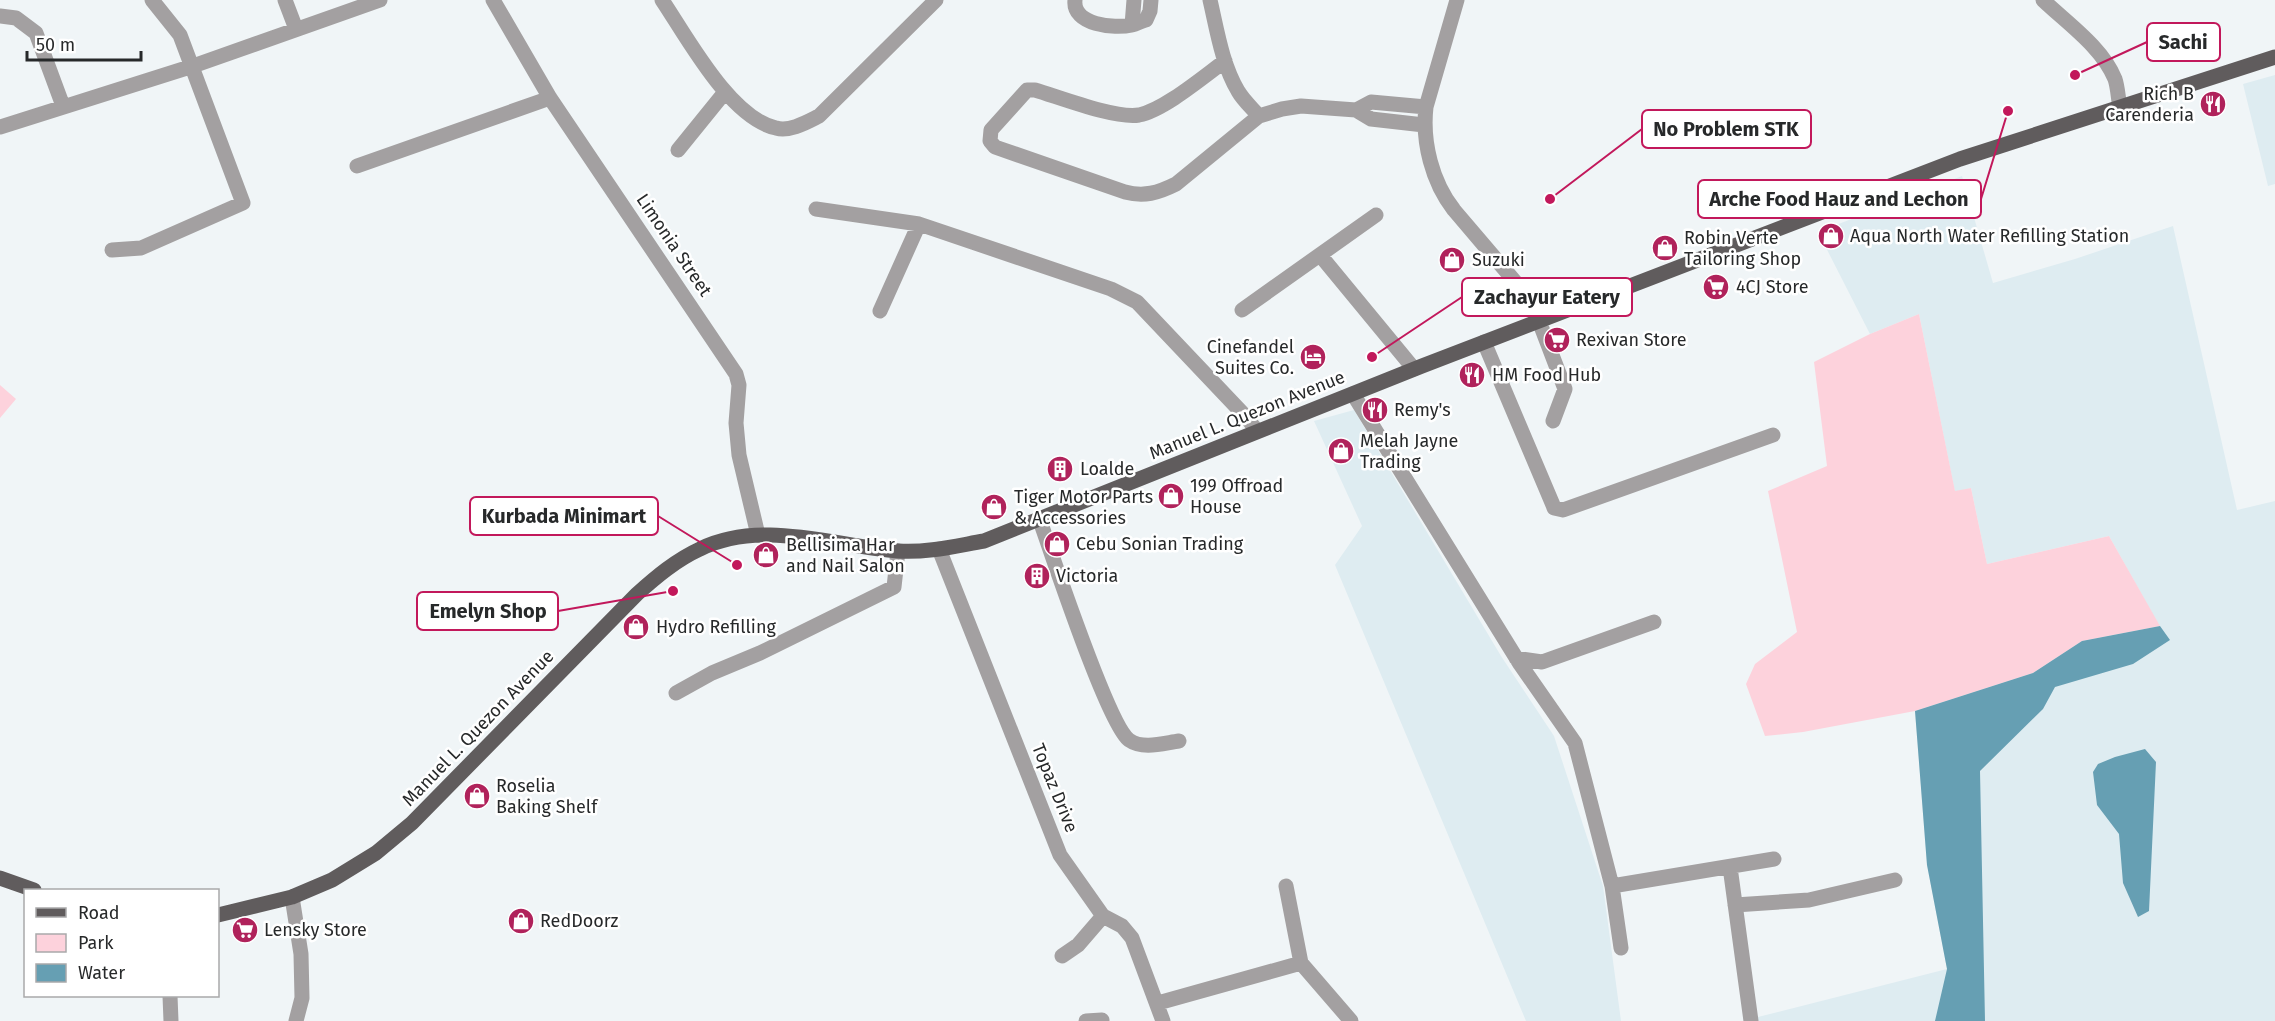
<svg xmlns="http://www.w3.org/2000/svg" width="2275" height="1021" font-family="'Fira Sans',sans-serif">
  <rect width="100%" height="100%" fill="#f0f5f7"/>
  <path fill="#deecf1" d="M 2275,75 L 2275,184 L 2268,186 L 2243,84 Z
    M 1962,176 L 1993,283 L 2075,259 L 2173,226 L 2237,510 L 2275,501 L 2275,1021 L 1757,1021 L 1758,1017 L 1947,969 L 1927,865 L 1915,711 L 2033,673 L 2082,641 L 2160,627 L 2109,536 L 1987,564 L 1971,488 L 1955,492 L 1919,314 L 1870,334 L 1818,232 Z
    M 1354,410 L 1501,656 L 1554,736 L 1603,886 L 1621,1021 L 1526,1021 L 1335,565 L 1362,526 L 1314,421 Z"/>
  <path fill="#fdd2dc" d="M 1919,314 L 1955,491 L 1971,488 L 1987,564 L 2109,536 L 2160,626 L 2082,641 L 2033,673 L 1915,711 L 1803,732 L 1765,736 L 1746,684 L 1755,664 L 1797,632 L 1768,491 L 1827,466 L 1814,362 L 1870,334 Z
    M 0,385 L 16,399 L 0,418 Z"/>
  <path fill="#669fb3" d="M 2160,626 L 2170,640 L 2133,664 L 2055,687 L 2043,709 L 1980,771 L 1985,1021 L 1935,1021 L 1947,969 L 1927,865 L 1915,711 L 2033,673 L 2082,641 Z
    M 2145,749 L 2156,762 L 2149,911 L 2138,917 L 2123,883 L 2119,834 L 2097,805 L 2093,772 L 2098,764 L 2115,757 Z"/>
  <g fill="none" stroke-linecap="round" stroke-linejoin="round">
    <path stroke="#a3a0a1" stroke-width="15" d="M 285,0 L 296,29
      M 493,0 L 550,98 L 736,374 L 739,385 L 736,423 L 739,455 L 758,535
      M 662,0 C 687,37 730,118 776,128 C 790,132 807,122 819,116 L 936,0
      M 1075,0 C 1072,25 1114,29 1132,25 C 1137,24 1141,21 1146,20 L 1150,11 L 1151,0
      M 1210,0 C 1217,30 1222,64 1238,91 C 1243,100 1252,108 1259,116 L 1282,109 L 1301,106 L 1356,110 L 1371,119 L 1424,125
      M 1457,0 L 1426,107 C 1422,142 1432,182 1454,210 L 1546,318
      M 2043,0 C 2067,23 2102,47 2115,79 C 2118,88 2118,98 2120,107
      M 0,16 L 16,18 L 36,33 L 63,106
      M 1132,25 L 1134,0
      M 1225,61 C 1203,77 1164,110 1139,115 C 1115,119 1059,97 1035,90 L 1027,90 L 991,130 L 990,141 L 995,147 L 1125,192 C 1144,197 1158,193 1176,184 L 1259,116
      M 1356,110 L 1371,102 L 1426,107
      M 0,127 L 193,66 L 380,0
      M 678,150 L 725,92
      M 357,166 L 550,98
      M 816,209 L 919,224 L 1111,289 L 1137,302 L 1247,418 L 1257,431
      M 112,250 L 141,248 L 243,203 L 180,35 L 152,0
      M 1320,255 L 1414,369
      M 1242,310 L 1376,215
      M 880,311 L 919,224
      M 1539,321 L 1565,389 L 1553,421
      M 1484,342 L 1553,505 L 1554,508 L 1563,510 L 1773,435
      M 1353,394 L 1520,664 L 1575,743 L 1612,886 L 1621,948
      M 1039,518 C 1052,554 1108,725 1129,740 C 1143,750 1164,743 1179,741
      M 939,549 L 1060,855 L 1103,916 L 1122,926 L 1132,938 L 1163,1021
      M 1516,658 L 1542,662 L 1654,622
      M 676,693 L 712,673 L 760,653 L 894,587 L 898,551
      M 1730,867 L 1751,1021
      M 1286,886 L 1301,963 L 1351,1021
      M 1612,886 L 1774,859
      M 292,897 L 301,954 L 302,998 L 296,1021
      M 1735,905 L 1809,900 L 1895,880
      M 1062,956 L 1078,945 L 1103,916
      M 170,996 L 171,1021
      M 1158,1003 L 1301,963
      M 1086,1021 L 1102,1020"/>
    <path stroke="#605c5d" stroke-width="15" d="M 0,878 L 34,890
      M 218,915 L 292,897 L 332,880 L 376,853 L 412,823 L 637,594 C 656,577 676,560 700,549 C 761,519 834,546 898,551 C 927,553 955,546 984,541 L 1422,366 L 1960,159 L 2275,57"/>
  </g>
  <defs>
    <symbol id="restaurant-disc" viewBox="-11 -11 22 22"><circle r="9.5" fill="#b0225b" stroke="#fff"/><path d="M-5-6h1v4h1v-4h1v4h1v-4h1v5L-1.5 .5V6h-2V.5L-5-1ZM5-6V6H3V1.5H1.5Q1.5-4 5-6Z" fill="#fff"/></symbol>
    <symbol id="shop-disc" viewBox="-11 -11 22 22"><circle r="9.5" fill="#b0225b" stroke="#fff"/><path d="M-5-2.5h2.3a2.7 3.5 0 0 1 5.4 0H5L5.5 6h-11ZM-1.5-2.5h3a1.5 2.3 0 0 0-3 0Z" fill="#fff"/></symbol>
    <symbol id="supermarket-disc" viewBox="-11 -11 22 22"><circle r="9.5" fill="#b0225b" stroke="#fff"/><path d="M-6-5.5h2.5l.6 2H6L4.5 2H-2.5L-4.4-4H-6ZM-1.5 3.2a1.3 1.3 0 1 0 .1 0ZM3 3.2a1.3 1.3 0 1 0 .1 0Z" fill="#fff"/></symbol>
    <symbol id="hotel-disc" viewBox="-11 -11 22 22"><circle r="9.5" fill="#b0225b" stroke="#fff"/><path d="M-6-4.5h1.5V1H6V5H4.5V3h-9V5H-6ZM-4 0a1.8 1.8 0 1 1 3.6 0ZM.5 0V-2.5h3Q6-2.5 6 0Z" fill="#fff"/></symbol>
    <symbol id="building-disc" viewBox="-11 -11 22 22"><circle r="9.5" fill="#b0225b" stroke="#fff"/><path d="M-4-6H4V6H1V3H-1V6H-4ZM-2.5-4.3h1.7v1.8h-1.7ZM.8-4.3h1.7v1.8H.8ZM-2.5-1h1.7V.8h-1.7ZM.8-1h1.7V.8H.8Z" fill="#fff"/></symbol>
  </defs>
  <g fill-rule="evenodd">
    <use href="#restaurant-disc" x="2198" y="89" width="30" height="30"/>
    <use href="#shop-disc" x="1816" y="221" width="30" height="30"/>
    <use href="#shop-disc" x="1650" y="233" width="30" height="30"/>
    <use href="#shop-disc" x="1437" y="245" width="30" height="30"/>
    <use href="#supermarket-disc" x="1701" y="272" width="30" height="30"/>
    <use href="#supermarket-disc" x="1542" y="325" width="30" height="30"/>
    <use href="#hotel-disc" x="1298" y="342" width="30" height="30"/>
    <use href="#restaurant-disc" x="1457" y="360" width="30" height="30"/>
    <use href="#restaurant-disc" x="1360" y="395" width="30" height="30"/>
    <use href="#shop-disc" x="1326" y="436" width="30" height="30"/>
    <use href="#building-disc" x="1045" y="454" width="30" height="30"/>
    <use href="#shop-disc" x="1156" y="481" width="30" height="30"/>
    <use href="#shop-disc" x="979" y="492" width="30" height="30"/>
    <use href="#shop-disc" x="1042" y="529" width="30" height="30"/>
    <use href="#shop-disc" x="751" y="540" width="30" height="30"/>
    <use href="#building-disc" x="1022" y="561" width="30" height="30"/>
    <use href="#shop-disc" x="621" y="612" width="30" height="30"/>
    <use href="#shop-disc" x="462" y="781" width="30" height="30"/>
    <use href="#shop-disc" x="506" y="906" width="30" height="30"/>
    <use href="#supermarket-disc" x="230" y="915" width="30" height="30"/>
  </g>
  <g text-anchor="middle" stroke-width="5" stroke-linejoin="round" paint-order="stroke">
    <g font-size="18" fill="#27292a" stroke="#fff" text-anchor="start">
      <text x="2194" y="100" text-anchor="end">Rich B<tspan x="2194" dy="21">Carenderia</tspan></text>
      <text x="1850" y="242">Aqua North Water Refilling Station</text>
      <text x="1684" y="244">Robin Verte<tspan x="1684" dy="21">Tailoring Shop</tspan></text>
      <text x="1472" y="266">Suzuki</text>
      <text x="1736" y="293">4CJ Store</text>
      <text x="1576" y="346">Rexivan Store</text>
      <text x="1294" y="353" text-anchor="end">Cinefandel<tspan x="1294" dy="21">Suites Co.</tspan></text>
      <text x="1492" y="381">HM Food Hub</text>
      <text x="1394" y="416">Remy's</text>
      <text x="1360" y="447">Melah Jayne<tspan x="1360" dy="21">Trading</tspan></text>
      <text x="1080" y="475">Loalde</text>
      <text x="1190" y="492">199 Offroad<tspan x="1190" dy="21">House</tspan></text>
      <text x="1014" y="503">Tiger Motor Parts<tspan x="1014" dy="21">&amp; Accessories</tspan></text>
      <text x="1076" y="550">Cebu Sonian Trading</text>
      <text x="786" y="551">Bellisima Har<tspan x="786" dy="21">and Nail Salon</tspan></text>
      <text x="1056" y="582">Victoria</text>
      <text x="656" y="633">Hydro Refilling</text>
      <text x="496" y="792">Roselia<tspan x="496" dy="21">Baking Shelf</tspan></text>
      <text x="540" y="927">RedDoorz</text>
      <text x="264" y="936">Lensky Store</text>
    </g>
    <g font-size="18" fill="#27292a" stroke="#fff">
      <text transform="translate(674 245) rotate(56)" y="6">Limonia Street</text>
      <text transform="translate(1247 415) rotate(-22)" y="6">Manuel L. Quezon Avenue</text>
      <text transform="translate(478 728) rotate(-46)" y="6">Manuel L. Quezon Avenue</text>
      <text transform="translate(1055 788) rotate(68)" y="6">Topaz Drive</text>
    </g>
  </g>
  <path fill="none" stroke="#c2185b" stroke-width="2" d="M2075 75L2147 42M1550 199L1642 129M2008 111L1981 199M1372 357L1462 297M737 565L658 516M673 591L558 611"/>
  <g fill="#c2185b" stroke="#fff" stroke-width="2">
    <circle cx="2075" cy="75" r="6"/>
    <circle cx="1550" cy="199" r="6"/>
    <circle cx="2008" cy="111" r="6"/>
    <circle cx="1372" cy="357" r="6"/>
    <circle cx="737" cy="565" r="6"/>
    <circle cx="673" cy="591" r="6"/>
  </g>
  <g fill="#fff" stroke="#c2185b" stroke-width="2">
    <rect x="2147" y="23" width="73" height="38" rx="6"/>
    <rect x="1642" y="110" width="169" height="38" rx="6"/>
    <rect x="1698" y="180" width="283" height="38" rx="6"/>
    <rect x="1462" y="278" width="170" height="38" rx="6"/>
    <rect x="470" y="497" width="188" height="38" rx="6"/>
    <rect x="417" y="592" width="141" height="38" rx="6"/>
  </g>
  <g font-size="20" text-anchor="middle" font-weight="bold" fill="#27292a">
    <text x="2183" y="49">Sachi</text>
    <text x="1726" y="136">No Problem STK</text>
    <text x="1839" y="206">Arche Food Hauz and Lechon</text>
    <text x="1547" y="304">Zachayur Eatery</text>
    <text x="564" y="523">Kurbada Minimart</text>
    <text x="488" y="618">Emelyn Shop</text>
  </g>
  <rect x="24" y="889" width="195" height="108" fill="#ffffff" stroke="#a9a9aa" stroke-width="1.5"/>
  <rect x="36" y="908" width="30" height="9" fill="#605c5d" stroke="#a9a9aa" stroke-width="1.5"/>
  <text x="78" y="919" font-size="18" fill="#27292a">Road</text>
  <rect x="36" y="934" width="30" height="18" fill="#fdd2dc" stroke="#a9a9aa" stroke-width="1.5"/>
  <text x="78" y="949" font-size="18" fill="#27292a">Park</text>
  <rect x="36" y="964" width="30" height="18" fill="#669fb3" stroke="#a9a9aa" stroke-width="1.5"/>
  <text x="78" y="979" font-size="18" fill="#27292a">Water</text>
  <path d="M27 51v9h114v-9" fill="none" stroke="#27292a" stroke-width="3"/>
  <text x="36" y="51" font-size="18" fill="#27292a" stroke="#ffffff" stroke-width="4.5" paint-order="stroke">50 m</text>
</svg>
